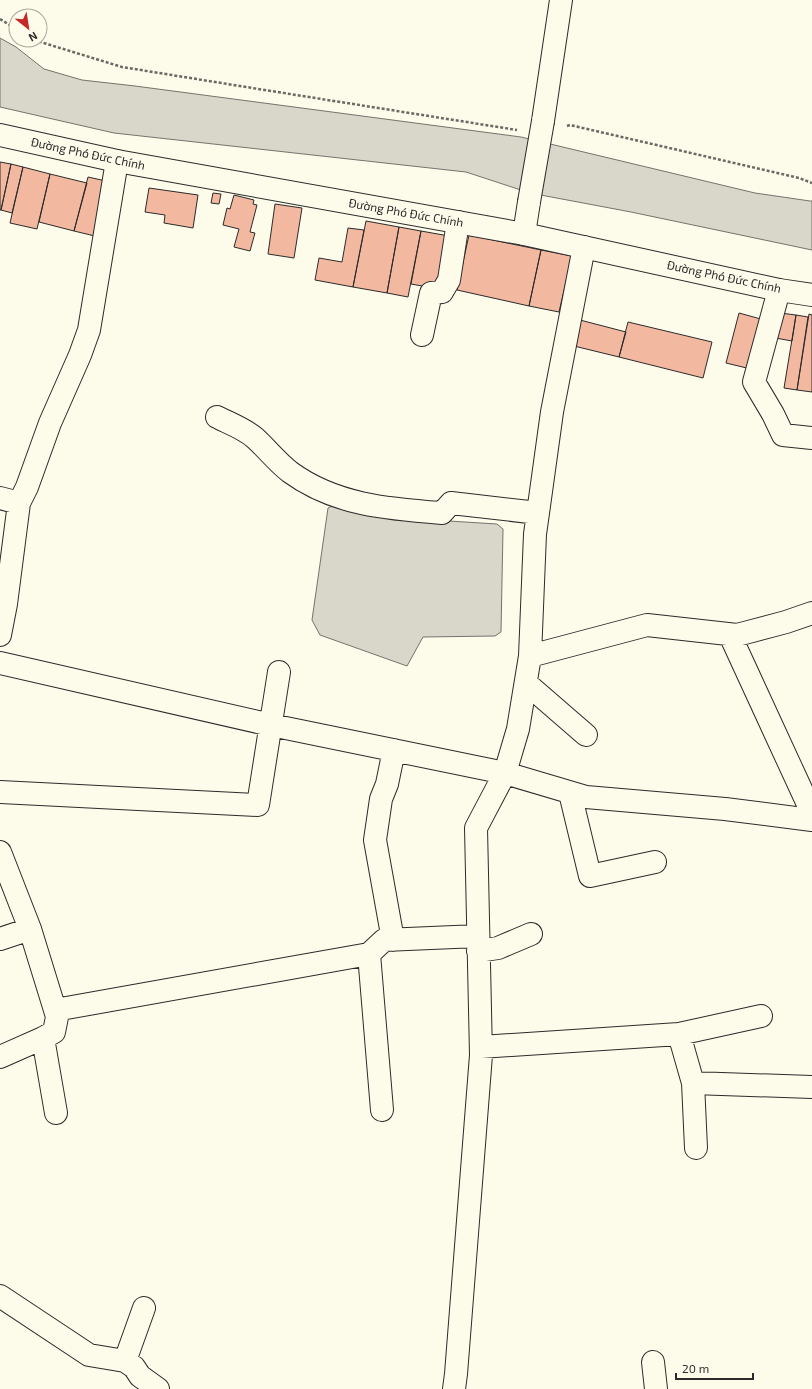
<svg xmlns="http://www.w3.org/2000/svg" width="812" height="1389" font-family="'Exo 2',sans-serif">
  <rect width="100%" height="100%" fill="#fdfbea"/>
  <path fill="#d8d7c9" stroke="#74746e" d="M 0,38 L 16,47 L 44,69 L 82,80 L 135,86 L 521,137 L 755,193 L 810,201 L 812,201 L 812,250 L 631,212 L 530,193 L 466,172 L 114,133 L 0,107 Z
    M 338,503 L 417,519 L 497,524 L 503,529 L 501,632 L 495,636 L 423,637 L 407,666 L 320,635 L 312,620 L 328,508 Z"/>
  <path fill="#f2b8a0" stroke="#2b2b2b" d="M 0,162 L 11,164 L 1,210 L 0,210 Z
    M 11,164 L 23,167 L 12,213 L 1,210 Z
    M 23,167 L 50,174 L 37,229 L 10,223 Z
    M 50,174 L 87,183 L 74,231 L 39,222 Z
    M 88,177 L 106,181 L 99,237 L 74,231 Z
    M 149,188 L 198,195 L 193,228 L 164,223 L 165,215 L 145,212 Z
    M 213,193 L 221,194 L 219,204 L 211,203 Z
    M 234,195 L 254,200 L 253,204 L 257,205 L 250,232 L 255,233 L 250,251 L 234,247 L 239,229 L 223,225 L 227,208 L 230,209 Z
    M 275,204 L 302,208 L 294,258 L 268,254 Z
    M 366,221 L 399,227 L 387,293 L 353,287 Z
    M 399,227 L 421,231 L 408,297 L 387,293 Z
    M 348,228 L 364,230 L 353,287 L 315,280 L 319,258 L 342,262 Z
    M 421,231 L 449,236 L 439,289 L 411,284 Z
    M 469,235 L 541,250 L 529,306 L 457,290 Z
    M 541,250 L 572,256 L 559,312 L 529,306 Z
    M 739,313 L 768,321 L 755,370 L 726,363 Z
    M 780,313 L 796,315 L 792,341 L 770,337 Z
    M 809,314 L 812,315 L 812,392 L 797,390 Z
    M 796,315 L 808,317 L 797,390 L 784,388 Z
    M 580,320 L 626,332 L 619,357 L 574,346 Z
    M 628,322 L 712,342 L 703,378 L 619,357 Z"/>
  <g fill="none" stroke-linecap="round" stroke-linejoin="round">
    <defs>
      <path id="minor" d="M 543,121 L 561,0
        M 524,234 L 529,202
        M 779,290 L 754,382 L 773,414 L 783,435 L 812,438
        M 422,335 L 431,293 L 442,292 L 449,280 L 458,222
        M 217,417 C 229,423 245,429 255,438 C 267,449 277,462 290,472 C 335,505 388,509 442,513 L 451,503 L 538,513
        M 0,498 L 19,503
        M 0,635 L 6,604 L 19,503 L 27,487 L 50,423 L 80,355 L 89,330 L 117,161
        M 730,635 L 812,813
        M 530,656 L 647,625 L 737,635 L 786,622 L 812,613
        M 0,663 L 271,725 L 505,773 L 586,797 L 725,809 L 812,820
        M 526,683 L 586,735
        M 0,792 L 258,805 L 279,672
        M 570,793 L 590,876 L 655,862
        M 0,852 L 30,929 L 55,1010 L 369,954 L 384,940 L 478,936
        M 0,939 L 30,929
        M 393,940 L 375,840 L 381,799 L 387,784 L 394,750
        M 478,951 L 498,948 L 531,934
        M 369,954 L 382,1110
        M 55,1010 L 57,1017 L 54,1032 L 43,1038 L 56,1113
        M 679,1034 L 761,1016
        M 481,1047 L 679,1034 L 693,1083 L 812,1087
        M 0,1057 L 43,1038
        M 693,1083 L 696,1148
        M 0,1296 L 89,1355 L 125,1361 L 134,1367 L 140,1376 L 158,1389
        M 125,1361 L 144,1308
        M 653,1362 L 656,1389
        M 454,1389 L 456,1374 L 481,1055 L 476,828 L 505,773 L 518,729 L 530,656 L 535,534 L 538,513 L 552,412 L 584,247"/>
      <path id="major" d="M 0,135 L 117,161 L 524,234 L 779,290 L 812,295"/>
    </defs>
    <use href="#minor" stroke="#2b2b2b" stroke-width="24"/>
    <use href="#major" stroke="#2b2b2b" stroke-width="24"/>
    <path stroke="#6a6964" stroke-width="2.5" stroke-dasharray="3 2" stroke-linecap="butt" d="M 0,19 L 16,29
      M 34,40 L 122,67 L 271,91 L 517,130
      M 567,126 L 570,125 L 799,178 L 812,183"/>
    <use href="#minor" stroke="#fdfbea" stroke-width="22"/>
    <use href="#major" stroke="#fdfbea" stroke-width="22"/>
    <defs>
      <path id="minor-bridge" d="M 529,202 L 543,121"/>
    </defs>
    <use href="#minor-bridge" stroke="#2b2b2b" stroke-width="24" stroke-linecap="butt"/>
    <use href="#minor-bridge" stroke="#fdfbea" stroke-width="22"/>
  </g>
  <g text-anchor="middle" stroke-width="3" stroke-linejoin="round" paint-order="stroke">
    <g font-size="12" fill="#2b2b2b" stroke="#fdfbea">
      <text transform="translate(88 154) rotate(12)" y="4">Đường Phó Đức Chính</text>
      <text transform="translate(406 213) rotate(10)" y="4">Đường Phó Đức Chính</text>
      <text transform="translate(724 277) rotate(12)" y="4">Đường Phó Đức Chính</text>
    </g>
  </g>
  <g transform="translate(28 28) rotate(150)"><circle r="19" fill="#fdfbea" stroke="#a9a89e"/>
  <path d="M0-3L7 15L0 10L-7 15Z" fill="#c62828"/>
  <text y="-6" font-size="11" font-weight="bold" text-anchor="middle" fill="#2b2b2b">N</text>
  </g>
  <path d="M676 1373v6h77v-6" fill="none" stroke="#2b2b2b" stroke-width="2"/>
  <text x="682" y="1373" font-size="12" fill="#2b2b2b" stroke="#fdfbea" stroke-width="3" paint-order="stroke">20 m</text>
</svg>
